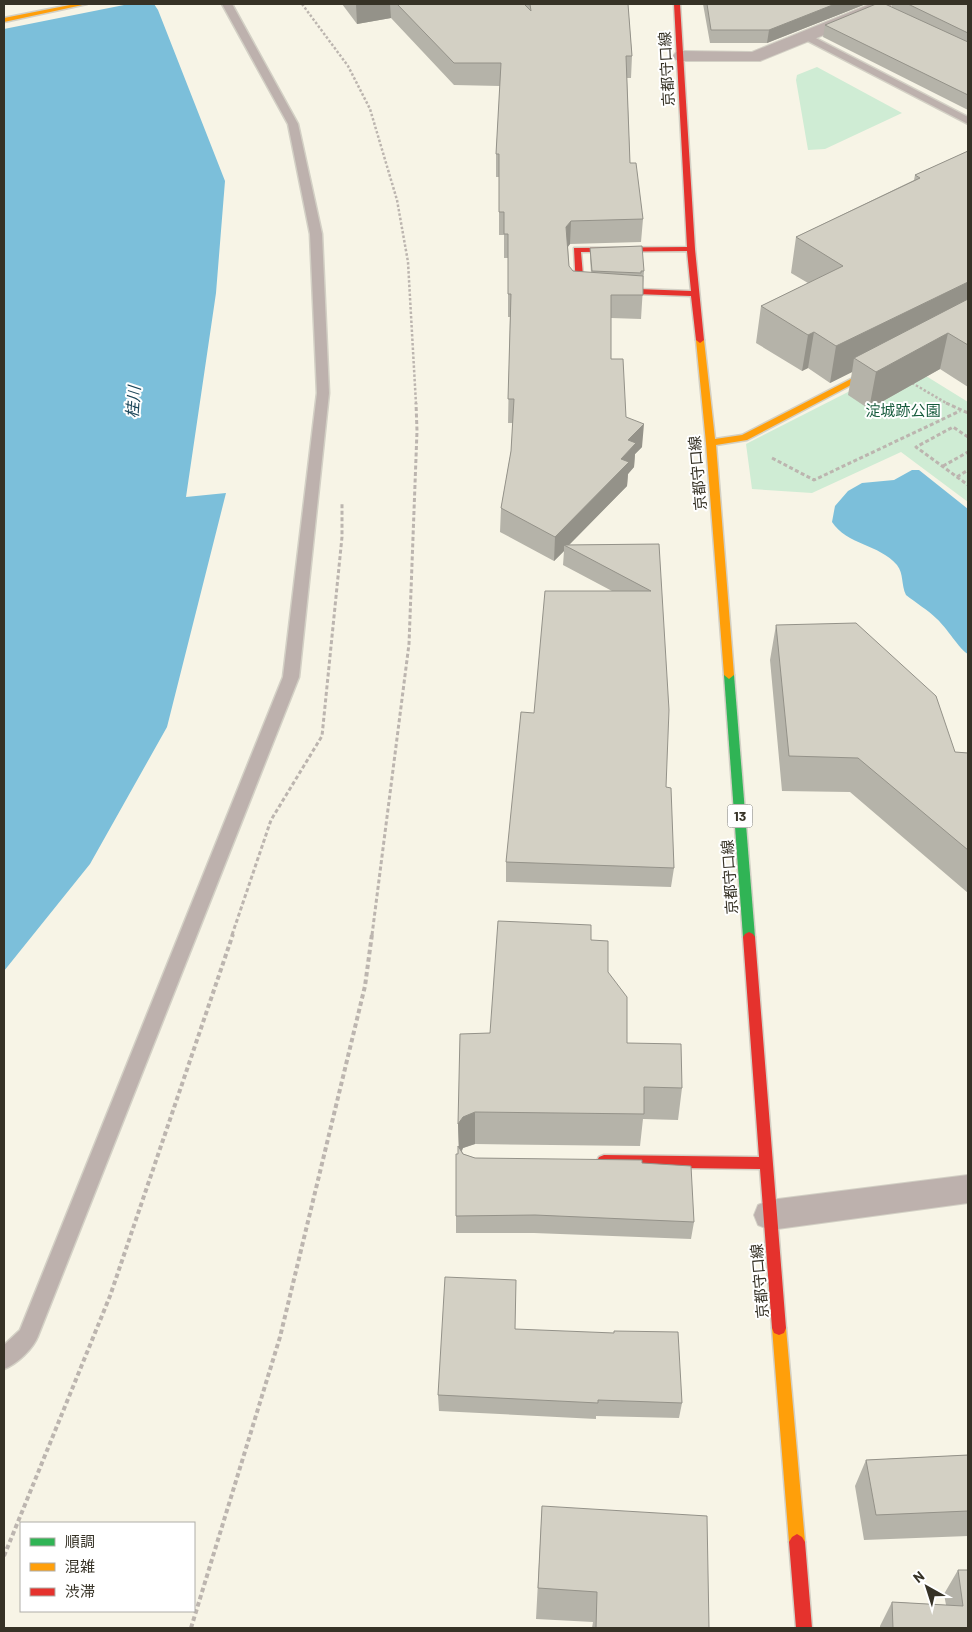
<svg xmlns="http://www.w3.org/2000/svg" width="972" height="1632" font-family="Barlow,'Noto Sans JP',sans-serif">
  <rect width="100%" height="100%" fill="#f7f4e6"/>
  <path fill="#cfecd4" d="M 817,67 L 902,113 L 825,149 L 808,150 L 796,80 L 797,75 Z
    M 905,363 L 968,402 L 968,502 L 901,452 L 812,493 L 752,489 L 746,444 Z"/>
  <path fill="#7cbfda" d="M 4,4 L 154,4 L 158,10 L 225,181 L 216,293 L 186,497 L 226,493 L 167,727 L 90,864 L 4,971 Z
    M 912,470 L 919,470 L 968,509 L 968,654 C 959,649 947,628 937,619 C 928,610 916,603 906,595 C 901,585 904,574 897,565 C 879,544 847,545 832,522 L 835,506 L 848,491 L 862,483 L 894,480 Z"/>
  <path fill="#f7f4e6" d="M 9,4 L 129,4 L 4,29 L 4,5 Z"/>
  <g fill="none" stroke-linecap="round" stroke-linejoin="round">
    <defs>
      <path id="lane" d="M 222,4 L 232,4 L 298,124 L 322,234 L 329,393 L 299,677 L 38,1336 C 33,1349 17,1364 4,1369 L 4,1345 L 20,1330 L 283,677 L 317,393 L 310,234 L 288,124 Z
        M 806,33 L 968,117 L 968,124 L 802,38 L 801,36 Z"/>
      <path id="street" d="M 870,4 L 892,4 L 890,8 L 760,61 L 682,61 L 676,60 L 673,56 L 676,52 L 682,51 L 752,52 Z
        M 968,1175 L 968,1203 L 770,1230 L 758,1225 L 754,1215 L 758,1205 L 770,1200 Z"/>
      <path id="fast" d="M 729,671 L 734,675 L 755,937 L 753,940 L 745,940 L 743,937 L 724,675 Z"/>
      <path id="slow" d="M 75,4 L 87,4 L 4,22 L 4,18 Z
        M 700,337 L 704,340 L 715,439 L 742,435 L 880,364 L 883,363 L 887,366 L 747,440 L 716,445 L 734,675 L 729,679 L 724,675 L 706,443 L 696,340 Z
        M 779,1321 L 784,1323 L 786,1328 L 805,1542 L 802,1547 L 797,1550 L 792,1547 L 789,1542 L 772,1328 L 774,1323 Z"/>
      <path id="jam" d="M 674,4 L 680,4 L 695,249 L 704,340 L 700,343 L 696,340 L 691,296 L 580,292 L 576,289 L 574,248 L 687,247 ZM 687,251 L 691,291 L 584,287 L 581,252 Z
        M 749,932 L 753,934 L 755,937 L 786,1328 L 784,1333 L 779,1335 L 774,1333 L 772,1328 L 760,1169 L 604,1167 L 599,1165 L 597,1161 L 599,1157 L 604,1155 L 759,1157 L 743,937 L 745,934 Z
        M 797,1534 L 802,1537 L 805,1542 L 812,1628 L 796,1628 L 789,1542 L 792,1537 Z"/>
    </defs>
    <use href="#lane" stroke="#d3d0c5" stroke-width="3"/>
    <use href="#street" stroke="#d3d0c5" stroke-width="2"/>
    <use href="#fast" stroke="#d3d0c5" stroke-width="3"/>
    <use href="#slow" stroke="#d3d0c5" stroke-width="3"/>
    <use href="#jam" stroke="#d3d0c5" stroke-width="3"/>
    <path stroke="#bcb5af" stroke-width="2.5" stroke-dasharray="2.5 2" stroke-linecap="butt" d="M 302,4 L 348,66 L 370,109 L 397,200 L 408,262 L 416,404
      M 912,383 L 948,404"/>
    <path stroke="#bcb5af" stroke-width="3" stroke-dasharray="4 2.5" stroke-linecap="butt" d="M 946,403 L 968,413
      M 968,437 L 953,427 L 916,447 L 968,485
      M 772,458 L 814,480 L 960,411
      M 943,466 L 968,452
      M 957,477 L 968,470
      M 232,935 L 271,820 L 322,736 L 342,537 L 342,503
      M 372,935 L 409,644 L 417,431 L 416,403"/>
    <path stroke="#bcb5af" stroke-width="4" stroke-dasharray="4.5 3" stroke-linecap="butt" d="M 4,1556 L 110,1296 L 233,934
      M 191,1628 L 280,1337 L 365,986 L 372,934"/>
    <use href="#lane" fill="#bdb1ad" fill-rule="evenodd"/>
    <use href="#street" fill="#bdb1ad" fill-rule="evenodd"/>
    <use href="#fast" fill="#30b455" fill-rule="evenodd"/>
    <use href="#slow" fill="#ff9f0a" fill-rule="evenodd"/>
    <use href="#jam" fill="#e5322d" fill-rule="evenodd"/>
  </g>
  <path fill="#b5b3a9" d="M 342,4 L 524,4 L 526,6 L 526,4 L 628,4 L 632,56 L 631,78 L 627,78 L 630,163 L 643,219 L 641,242 L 570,244 L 568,247 L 569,266 L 573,271 L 591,273 L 590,258 L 590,248 L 644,271 L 641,319 L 611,318 L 611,359 L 626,417 L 642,447 L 635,454 L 634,467 L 628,474 L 627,486 L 569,545 L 659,544 L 666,787 L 674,868 L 671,887 L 506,882 L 506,862 L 534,713 L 612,591 L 563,565 L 564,551 L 554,561 L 500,532 L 501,508 L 511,451 L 513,423 L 508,423 L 510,317 L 508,317 L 508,258 L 504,258 L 504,235 L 499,235 L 499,177 L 496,177 L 496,154 L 500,86 L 454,85 L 391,18 L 357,24 Z
    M 703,4 L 866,4 L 767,43 L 710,43 Z
    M 892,4 L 968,4 L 968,110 L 823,37 L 825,25 L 892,7 Z
    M 968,151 L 968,387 L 940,369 L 869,409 L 848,395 L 852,372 L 830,383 L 808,368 L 802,371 L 756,343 L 761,306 L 808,283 L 791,273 L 796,237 L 914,180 L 915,175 Z
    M 776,625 L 955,752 L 968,753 L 968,893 L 850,792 L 782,791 L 770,660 Z
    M 591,940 L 608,972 L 627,1043 L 682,1088 L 678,1120 L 643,1119 L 640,1146 L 475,1144 L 463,1148 L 462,1151 L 463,1154 L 475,1158 L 642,1163 L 694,1222 L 691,1239 L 534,1233 L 456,1233 L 456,1216 L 459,1147 L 458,1124 L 490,1033 Z
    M 515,1329 L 682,1403 L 679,1418 L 596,1416 L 596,1419 L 439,1411 L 438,1395 Z
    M 968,1455 L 968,1536 L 864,1540 L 855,1486 L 866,1460 Z
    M 542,1506 L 709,1628 L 592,1628 L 593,1622 L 536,1619 Z
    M 958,1570 L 968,1628 L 880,1628 L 880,1626 L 892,1602 L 946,1605 L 944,1594 Z"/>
  <path fill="#949289" d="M 356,4 L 390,4 L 391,18 L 357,24 Z
    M 835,4 L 866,4 L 767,43 L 769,30 Z
    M 571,221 L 570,244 L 565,250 L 566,227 Z
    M 968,282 L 968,314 L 854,358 L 852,372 L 830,383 L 836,346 Z
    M 814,332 L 808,368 L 802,371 L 808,335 Z
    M 948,333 L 940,369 L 869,409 L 876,372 Z
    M 644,424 L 642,447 L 635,454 L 634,467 L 628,474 L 627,486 L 567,547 L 564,545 L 564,551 L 554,561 L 555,537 L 621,459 L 628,440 Z
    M 475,1112 L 475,1144 L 463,1148 L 459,1156 L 458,1124 L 463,1117 Z"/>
  <path fill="#d3d0c4" stroke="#949289" d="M 397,4 L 524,4 L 531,11 L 530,4 L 628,4 L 632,56 L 626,56 L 630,163 L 636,163 L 643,219 L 571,221 L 566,227 L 569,266 L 573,271 L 643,276 L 643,295 L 611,295 L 611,359 L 623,359 L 626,417 L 644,424 L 628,440 L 636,443 L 621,459 L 629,462 L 555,537 L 501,508 L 511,451 L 514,399 L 508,399 L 511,294 L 508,294 L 508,234 L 504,234 L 504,212 L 499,212 L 499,154 L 496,154 L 501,63 L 454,63 Z
    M 707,4 L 835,4 L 769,30 L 711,30 Z
    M 876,4 L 885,4 L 968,42 L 968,95 L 825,25 Z
    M 908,4 L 968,4 L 968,33 Z
    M 968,151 L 968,282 L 836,346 L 814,332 L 808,335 L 761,306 L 843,266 L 796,237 L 920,178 L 915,175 Z
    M 642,246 L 644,271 L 641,271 L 641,273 L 592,271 L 590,248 Z
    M 968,299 L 968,345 L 948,333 L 876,372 L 854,358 Z
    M 659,544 L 669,710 L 666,787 L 671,788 L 674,868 L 506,862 L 521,712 L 534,713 L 545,591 L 651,591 L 564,545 Z
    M 856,623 L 936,696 L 955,752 L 968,753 L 968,850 L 858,758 L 789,756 L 776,625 Z
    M 498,921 L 591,925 L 591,940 L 608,941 L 608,972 L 627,997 L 627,1043 L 681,1044 L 682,1088 L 644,1087 L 644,1114 L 475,1112 L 463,1117 L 458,1124 L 460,1034 L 490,1033 Z
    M 458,1146 L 463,1154 L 475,1158 L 642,1160 L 642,1163 L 691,1166 L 694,1222 L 535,1215 L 456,1216 L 456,1154 L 458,1154 Z
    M 445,1277 L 516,1280 L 515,1329 L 614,1333 L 614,1331 L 678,1332 L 682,1403 L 598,1400 L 598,1403 L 438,1395 Z
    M 968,1455 L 968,1511 L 876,1515 L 866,1460 Z
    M 542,1506 L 707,1516 L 709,1628 L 596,1628 L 597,1592 L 538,1588 Z
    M 958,1570 L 968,1570 L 968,1628 L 893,1628 L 892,1602 L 963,1606 Z"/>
  <g text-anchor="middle" stroke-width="4" stroke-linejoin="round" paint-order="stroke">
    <rect fill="#fff" stroke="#727067" stroke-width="1" x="727.5" y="804.5" width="25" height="23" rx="4"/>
    <g font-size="14" font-weight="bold" fill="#363226">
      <text x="740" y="821">13</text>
    </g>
    <g font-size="15" fill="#363226" stroke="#fff">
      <text transform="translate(667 69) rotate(-93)" y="5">京都守口線</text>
      <text transform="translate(698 473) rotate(-95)" y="5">京都守口線</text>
      <text transform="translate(730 877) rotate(-94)" y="5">京都守口線</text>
      <text transform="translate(760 1281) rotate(-95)" y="5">京都守口線</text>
    </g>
    <g font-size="15" fill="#165b3c" stroke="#fff">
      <text x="903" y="416">淀城跡公園</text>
    </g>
    <g font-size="16" font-style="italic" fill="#1d475a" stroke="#fff">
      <text transform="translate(133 402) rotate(-86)" y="6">桂川</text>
    </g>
  </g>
  <rect width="972" height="1632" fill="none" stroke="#363226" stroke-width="10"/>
  <rect x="20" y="1522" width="175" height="90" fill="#ffffff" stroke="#afada8"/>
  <rect x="30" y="1538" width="25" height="8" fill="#30b455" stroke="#afada8"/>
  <text x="65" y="1547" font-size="15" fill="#363226">順調</text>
  <rect x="30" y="1563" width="25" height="8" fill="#ff9f0a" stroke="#afada8"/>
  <text x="65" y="1572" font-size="15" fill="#363226">混雑</text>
  <rect x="30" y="1588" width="25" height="8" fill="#e5322d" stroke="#afada8"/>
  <text x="65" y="1597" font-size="15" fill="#363226">渋滞</text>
  <g transform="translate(927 1587) rotate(321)" stroke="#ffffff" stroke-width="4" paint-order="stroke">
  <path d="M0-4L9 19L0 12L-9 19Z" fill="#363226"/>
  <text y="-8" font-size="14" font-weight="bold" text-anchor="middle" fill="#363226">N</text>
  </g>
</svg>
